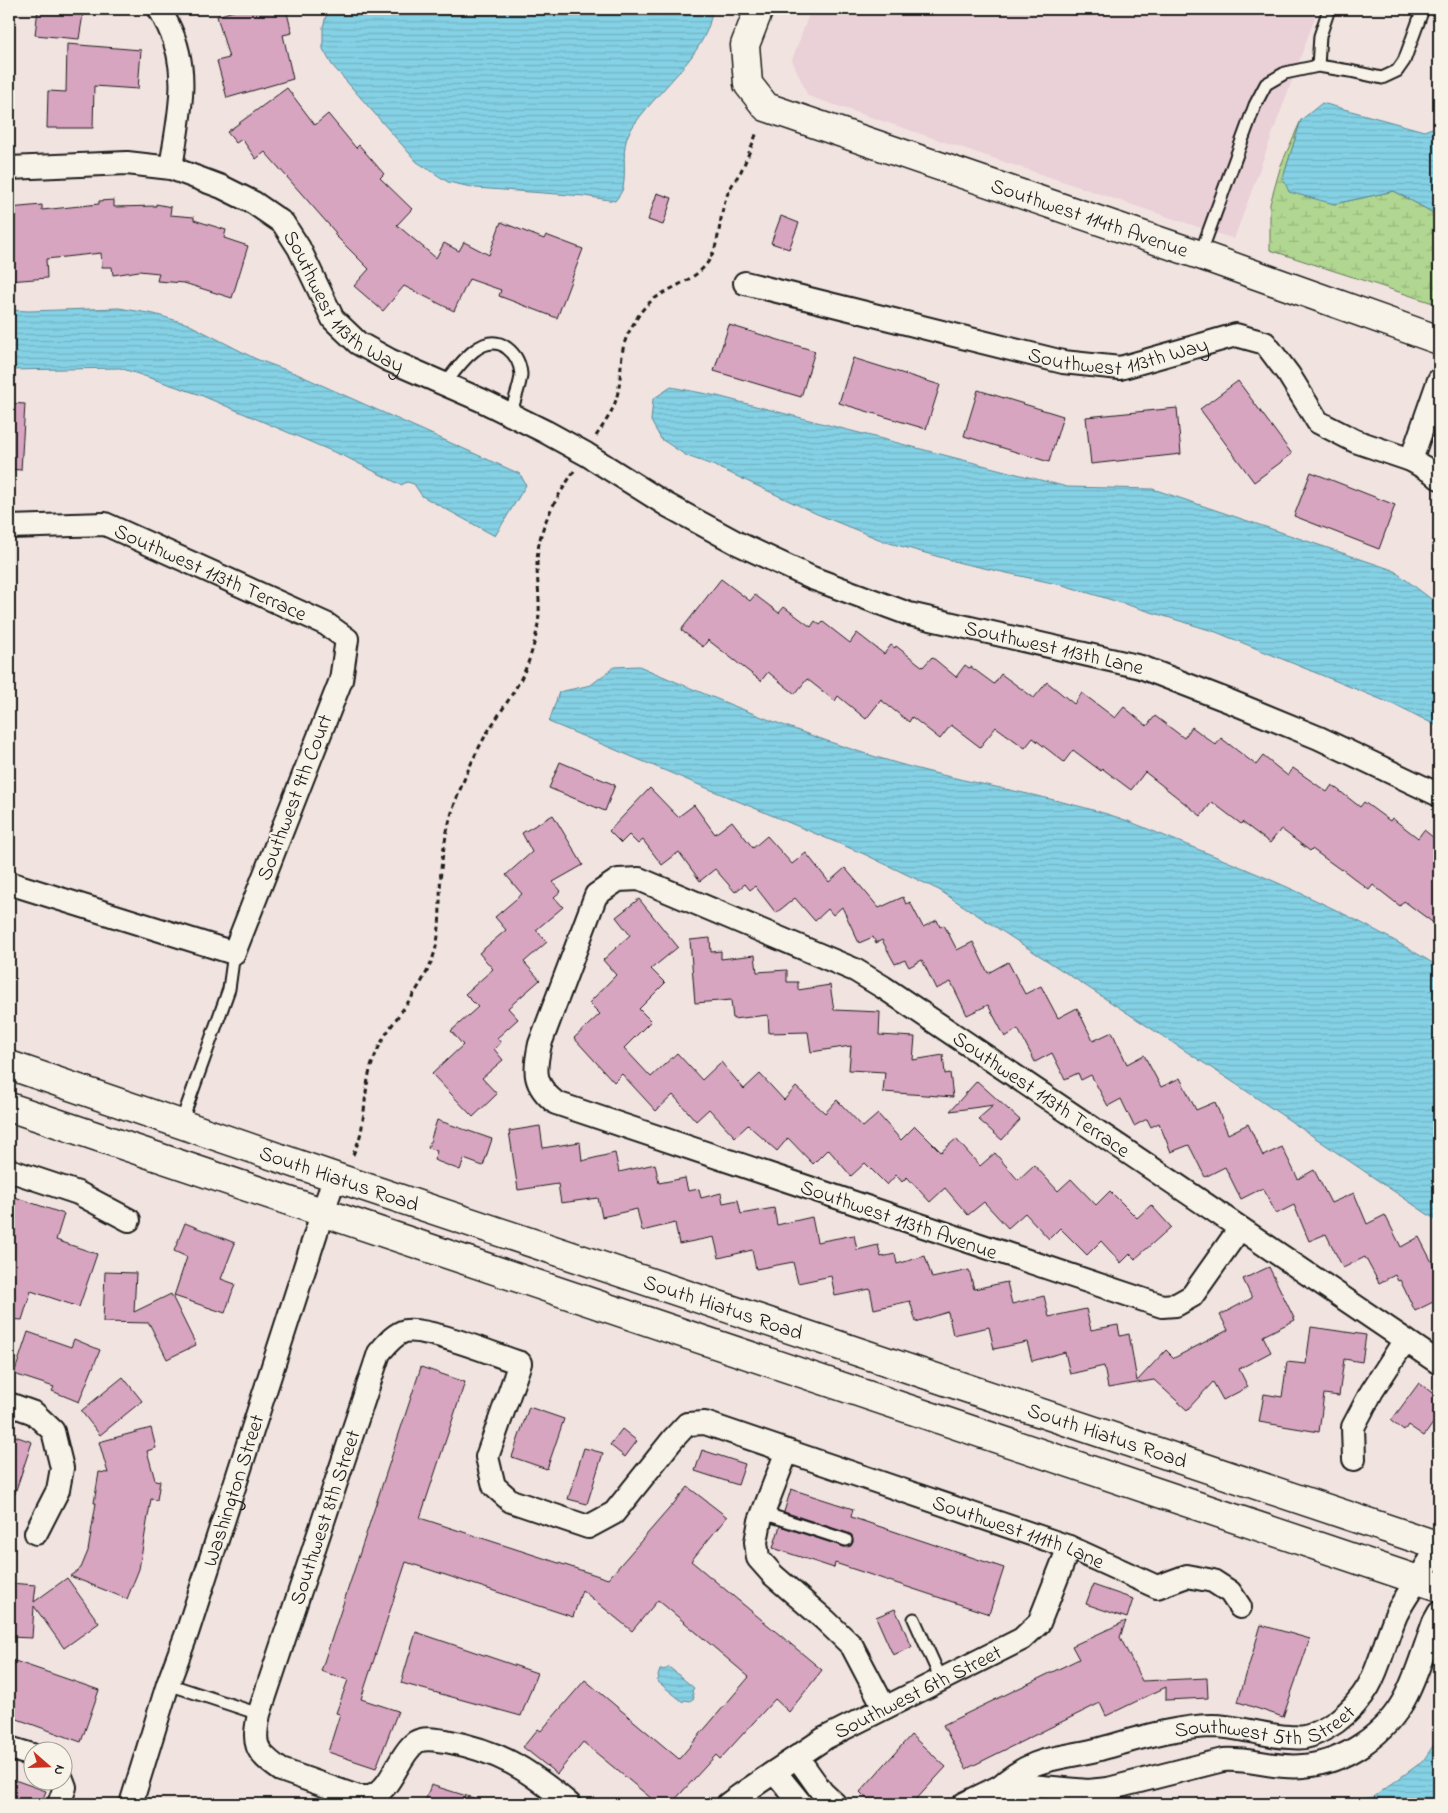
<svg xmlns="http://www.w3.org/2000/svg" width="1448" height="1813" font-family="'Indie Flower',sans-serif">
  <defs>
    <pattern id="wetland-marsh" width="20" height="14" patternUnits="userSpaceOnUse" patternTransform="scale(1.25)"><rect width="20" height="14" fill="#b0d691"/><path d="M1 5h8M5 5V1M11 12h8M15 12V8" fill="none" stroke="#97b77c"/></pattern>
    <pattern id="water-rules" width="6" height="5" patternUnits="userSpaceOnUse" patternTransform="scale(1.25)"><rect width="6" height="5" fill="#85d1e5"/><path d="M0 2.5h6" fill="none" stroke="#72b3c4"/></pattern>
  </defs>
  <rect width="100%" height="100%" fill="#f1e3e0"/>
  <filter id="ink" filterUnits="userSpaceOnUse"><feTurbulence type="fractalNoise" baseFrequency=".02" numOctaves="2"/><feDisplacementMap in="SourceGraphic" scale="10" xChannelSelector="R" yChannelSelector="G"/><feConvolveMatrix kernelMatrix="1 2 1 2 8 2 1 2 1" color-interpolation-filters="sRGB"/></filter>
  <g filter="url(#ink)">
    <path fill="#ead0d7" d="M 811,9 L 1318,9 L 1234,239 L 808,96 L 792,60 Z"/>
    <path fill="url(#wetland-marsh)" stroke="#667956" d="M 1301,120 L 1283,178 L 1334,204 L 1394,191 L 1439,216 L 1439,305 L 1270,250 L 1270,204 L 1281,165 Z"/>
    <path fill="url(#water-rules)" stroke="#5b8995" d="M 328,9 L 712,9 C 710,53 653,93 630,131 C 620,148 627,169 623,188 C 622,192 618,197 615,201 L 584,196 L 476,188 L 448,182 L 417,162 L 332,65 L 323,49 L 323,27 Z
      M 1322,103 L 1424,131 L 1435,127 L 1439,115 L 1439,216 L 1394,191 L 1334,204 L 1289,192 L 1283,178 L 1301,120 Z
      M 119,308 L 154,314 L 188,324 L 256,359 L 297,374 L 520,474 L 526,485 L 495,536 L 422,496 L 414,484 L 407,482 L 401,485 L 348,458 L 198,394 L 120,368 L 9,370 L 9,310 L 29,311 Z
      M 671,387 L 717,396 L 1067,487 L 1153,489 L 1393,570 L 1439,605 L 1439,727 L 1402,708 L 1216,632 L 1066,586 L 961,563 L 886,542 L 817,514 L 715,466 L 687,456 L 661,439 L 651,421 L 653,399 Z
      M 639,666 C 729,705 819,742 914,768 C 978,785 1044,795 1107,814 C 1134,822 1161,835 1187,845 C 1273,879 1361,918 1439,967 L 1439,1222 L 1239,1086 L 939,890 L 864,854 L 549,722 L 559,692 L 591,685 L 614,667 Z
      M 669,1667 L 694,1688 L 692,1691 L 694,1698 L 690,1701 L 684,1700 L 683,1702 L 657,1681 L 659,1678 L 658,1676 L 660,1670 L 667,1669 Z
      M 1439,1737 L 1439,1804 L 1326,1804 L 1374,1797 L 1423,1761 Z"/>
    <path fill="#d8a5c1" stroke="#1c1c1c" d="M 38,9 L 80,9 L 79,13 L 83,14 L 79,39 L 35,35 Z
      M 240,9 L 286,9 L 292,33 L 283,35 L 293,79 L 227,98 L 217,61 L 229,58 L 217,16 Z
      M 67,44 L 141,50 L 138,89 L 94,86 L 93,128 L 47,128 L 48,91 L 66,92 Z
      M 287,88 L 315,125 L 328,114 L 356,148 L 359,145 L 384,174 L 380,178 L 412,209 L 397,225 L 436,258 L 444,243 L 459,251 L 464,242 L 489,255 L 501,222 L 544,239 L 546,235 L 583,249 L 557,318 L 499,296 L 501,290 L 469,279 L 454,311 L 404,286 L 383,311 L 354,286 L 369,269 L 334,234 L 336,233 L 265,152 L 256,159 L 242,139 L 236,143 L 227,132 Z
      M 657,193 L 672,198 L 663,225 L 648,220 Z
      M 114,200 L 114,207 L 156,206 L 156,204 L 171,207 L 170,215 L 194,217 L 194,220 L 226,230 L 224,238 L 248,246 L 232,298 L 184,283 L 157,281 L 159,273 L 139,271 L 113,275 L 112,267 L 102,267 L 101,253 L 46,259 L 47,278 L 9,281 L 9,208 L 42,205 L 42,210 L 99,204 L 99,201 Z
      M 781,216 L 799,223 L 789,249 L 771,243 Z
      M 729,325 L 815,351 L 801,397 L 714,371 Z
      M 853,358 L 940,385 L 926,429 L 839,403 Z
      M 1238,381 L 1292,454 L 1254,482 L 1200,409 Z
      M 978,390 L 1063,416 L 1049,462 L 964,436 Z
      M 9,403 L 25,404 L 21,470 L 9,469 Z
      M 1177,408 L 1181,454 L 1091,464 L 1086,417 Z
      M 1311,472 L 1395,505 L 1379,549 L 1294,516 Z
      M 721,579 L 750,601 L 755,595 L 779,613 L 784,607 L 811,627 L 815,621 L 820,625 L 823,622 L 850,643 L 857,633 L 884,654 L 891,645 L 895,648 L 896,646 L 923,667 L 932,657 L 956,677 L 965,665 L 969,668 L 971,667 L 994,684 L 1001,674 L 1034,698 L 1047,682 L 1074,704 L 1082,693 L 1115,718 L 1124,707 L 1147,726 L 1155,716 L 1184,738 L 1192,727 L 1216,745 L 1221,738 L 1256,765 L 1263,756 L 1288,776 L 1293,768 L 1327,792 L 1332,785 L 1360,807 L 1364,802 L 1390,821 L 1392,818 L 1418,838 L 1424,830 L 1439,842 L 1439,927 L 1404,901 L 1400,906 L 1373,885 L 1369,890 L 1342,869 L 1341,870 L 1312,849 L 1310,851 L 1281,829 L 1270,843 L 1242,822 L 1241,824 L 1212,802 L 1201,816 L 1145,772 L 1131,790 L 1103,769 L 1101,771 L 1073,750 L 1064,762 L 1033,738 L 1025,748 L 996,727 L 980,747 L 951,725 L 940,739 L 912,717 L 909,722 L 881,700 L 866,719 L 838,696 L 835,701 L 807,679 L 795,694 L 768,672 L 761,681 L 708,640 L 703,647 L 681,630 Z
      M 560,762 L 615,785 L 605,811 L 549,788 Z
      M 650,788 L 678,817 L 694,805 L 715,834 L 732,821 L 753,848 L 767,836 L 792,864 L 806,853 L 829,882 L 845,868 L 879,908 L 903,897 L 906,904 L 910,902 L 923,927 L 937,920 L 940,927 L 944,925 L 957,950 L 973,942 L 988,973 L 1008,962 L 1025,994 L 1041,986 L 1058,1018 L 1077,1008 L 1093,1041 L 1112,1032 L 1127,1064 L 1144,1055 L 1161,1087 L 1180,1078 L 1196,1110 L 1215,1102 L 1228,1134 L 1248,1124 L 1263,1156 L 1282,1147 L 1298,1179 L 1314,1170 L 1331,1203 L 1354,1193 L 1367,1224 L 1385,1215 L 1401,1247 L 1419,1237 L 1439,1276 L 1439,1299 L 1415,1311 L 1400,1280 L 1398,1281 L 1395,1275 L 1379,1283 L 1365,1257 L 1343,1268 L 1326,1234 L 1309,1241 L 1294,1205 L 1276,1214 L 1263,1188 L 1241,1199 L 1225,1167 L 1205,1177 L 1189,1145 L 1171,1152 L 1159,1123 L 1151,1127 L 1147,1119 L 1134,1126 L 1121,1099 L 1108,1106 L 1091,1075 L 1081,1080 L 1078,1073 L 1065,1079 L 1052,1053 L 1035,1062 L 1018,1029 L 1005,1037 L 988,1005 L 967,1015 L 951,982 L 936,989 L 922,960 L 909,967 L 905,960 L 895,964 L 882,940 L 876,943 L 873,937 L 859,943 L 842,907 L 833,915 L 828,909 L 815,921 L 795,898 L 776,913 L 755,886 L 750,890 L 745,884 L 735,892 L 715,869 L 700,881 L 679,852 L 662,865 L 643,840 L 638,844 L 629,835 L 621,843 L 609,831 Z
      M 553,815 L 583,865 L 553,882 L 561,891 L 554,897 L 563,907 L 536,930 L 547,942 L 524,962 L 540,980 L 508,1008 L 518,1019 L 497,1038 L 501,1043 L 494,1049 L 503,1060 L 482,1078 L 497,1094 L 473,1117 L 432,1074 L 463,1045 L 451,1031 L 478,1007 L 465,994 L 493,969 L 479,953 L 506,930 L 495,917 L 522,894 L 506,875 L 532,852 L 522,833 Z
      M 639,899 L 678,947 L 651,969 L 665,983 L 639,1009 L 651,1021 L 624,1048 L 651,1077 L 677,1053 L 702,1080 L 721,1062 L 744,1089 L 760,1074 L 784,1100 L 796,1087 L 825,1113 L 837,1100 L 863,1127 L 878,1114 L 901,1140 L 915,1126 L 941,1152 L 956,1139 L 980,1166 L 995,1153 L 1018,1180 L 1034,1165 L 1058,1191 L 1071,1179 L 1096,1205 L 1110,1191 L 1137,1218 L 1151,1205 L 1171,1227 L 1135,1259 L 1130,1254 L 1121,1263 L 1101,1241 L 1087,1255 L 1060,1228 L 1049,1239 L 1025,1213 L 1008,1228 L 984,1202 L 968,1215 L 945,1188 L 930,1202 L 907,1177 L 902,1182 L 896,1175 L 887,1185 L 865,1163 L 851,1176 L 828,1149 L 813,1164 L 788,1138 L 777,1151 L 748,1125 L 735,1137 L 709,1109 L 696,1121 L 673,1095 L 656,1111 L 622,1074 L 614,1082 L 574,1038 L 600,1014 L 589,1003 L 616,975 L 603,960 L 630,935 L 616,917 Z
      M 710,938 L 711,952 L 721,951 L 721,959 L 755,955 L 757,972 L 787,970 L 787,982 L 798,982 L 798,990 L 830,985 L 834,1010 L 880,1012 L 879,1035 L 915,1037 L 913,1060 L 943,1055 L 945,1074 L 950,1073 L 953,1097 L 883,1092 L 885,1072 L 849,1070 L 851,1046 L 811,1052 L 808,1032 L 769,1033 L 768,1015 L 733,1019 L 731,1000 L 695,1003 L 690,940 Z
      M 977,1081 L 1020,1120 L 1002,1140 L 978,1119 L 994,1105 L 950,1111 Z
      M 437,1120 L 492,1139 L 483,1166 L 464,1159 L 460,1170 L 434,1160 L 437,1151 L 428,1148 Z
      M 540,1126 L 543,1148 L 580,1142 L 582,1161 L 615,1153 L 619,1172 L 655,1164 L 659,1183 L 685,1178 L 688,1191 L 699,1189 L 701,1198 L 721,1193 L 723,1203 L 738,1200 L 741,1214 L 774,1208 L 777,1225 L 812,1217 L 817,1242 L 854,1235 L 857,1250 L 878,1245 L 881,1257 L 895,1254 L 897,1264 L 925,1256 L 932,1278 L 969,1270 L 974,1289 L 1007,1282 L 1012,1304 L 1044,1296 L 1049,1317 L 1086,1309 L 1091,1330 L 1118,1325 L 1120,1336 L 1129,1334 L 1137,1381 L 1166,1350 L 1174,1358 L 1228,1330 L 1220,1315 L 1252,1298 L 1243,1279 L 1269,1267 L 1295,1320 L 1263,1336 L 1271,1352 L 1239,1369 L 1248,1387 L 1223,1400 L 1213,1382 L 1187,1410 L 1154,1380 L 1108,1388 L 1104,1366 L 1070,1374 L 1065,1352 L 1032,1361 L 1027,1342 L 994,1349 L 989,1327 L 953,1335 L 948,1312 L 916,1322 L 910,1301 L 874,1309 L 870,1289 L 835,1296 L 831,1276 L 798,1283 L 793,1262 L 756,1269 L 752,1250 L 719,1258 L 714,1237 L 679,1244 L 675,1223 L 642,1231 L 637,1209 L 602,1217 L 598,1198 L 561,1203 L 558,1184 L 518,1190 L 509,1131 Z
      M 9,1195 L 64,1214 L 56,1240 L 97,1254 L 79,1307 L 31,1291 L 22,1320 L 9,1319 Z
      M 185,1223 L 235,1243 L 221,1279 L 235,1284 L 225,1313 L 174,1296 L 187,1257 L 174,1251 Z
      M 105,1272 L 136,1273 L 134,1312 L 171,1294 L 196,1345 L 167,1359 L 149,1323 L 103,1322 Z
      M 1311,1327 L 1366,1335 L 1362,1362 L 1344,1359 L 1339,1396 L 1324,1394 L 1319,1432 L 1259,1422 L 1264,1394 L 1282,1397 L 1287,1362 L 1306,1364 Z
      M 28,1332 L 71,1347 L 74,1339 L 100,1350 L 79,1402 L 52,1391 L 54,1387 L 14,1374 Z
      M 421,1367 L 465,1382 L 420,1518 L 608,1579 L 688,1487 L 727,1517 L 691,1561 L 822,1670 L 789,1712 L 775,1699 L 720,1759 L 716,1755 L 671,1804 L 658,1804 L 583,1742 L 557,1774 L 523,1747 L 538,1729 L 541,1731 L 585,1680 L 679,1759 L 749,1677 L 658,1600 L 632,1631 L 582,1590 L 573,1617 L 406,1562 L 361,1699 L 398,1711 L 376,1768 L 328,1752 L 340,1714 L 336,1713 L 348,1680 L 321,1671 Z
      M 123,1377 L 142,1401 L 100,1435 L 81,1411 Z
      M 1419,1383 L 1439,1398 L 1439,1415 L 1424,1436 L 1408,1425 L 1404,1431 L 1391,1421 Z
      M 529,1407 L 564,1419 L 547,1469 L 512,1457 Z
      M 151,1428 L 156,1448 L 147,1451 L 155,1480 L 160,1481 L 157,1500 L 151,1499 L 139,1569 L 127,1599 L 70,1576 L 81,1568 L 88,1551 L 96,1503 L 94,1503 L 99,1472 L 108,1473 L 99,1442 Z
      M 622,1429 L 637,1441 L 625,1457 L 610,1445 Z
      M 9,1434 L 32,1442 L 12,1502 L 9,1501 Z
      M 584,1448 L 603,1453 L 587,1504 L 568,1499 Z
      M 702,1450 L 745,1464 L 738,1485 L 695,1471 Z
      M 791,1489 L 853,1509 L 851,1517 L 1004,1568 L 989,1614 L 835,1563 L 834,1568 L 773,1548 L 780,1526 L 844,1547 L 851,1546 L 853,1542 L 852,1535 L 848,1533 L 784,1512 Z
      M 67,1578 L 99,1623 L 64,1648 L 34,1606 L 32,1638 L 9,1637 L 9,1583 L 36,1585 L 34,1602 Z
      M 1093,1585 L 1133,1599 L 1127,1618 L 1086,1604 Z
      M 895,1609 L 912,1647 L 893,1655 L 876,1617 Z
      M 1126,1621 L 1120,1637 L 1142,1681 L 1207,1678 L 1208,1698 L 1166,1700 L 1166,1687 L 1106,1716 L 1100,1703 L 966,1769 L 943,1725 L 1079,1659 L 1072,1646 Z
      M 1261,1625 L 1310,1639 L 1283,1717 L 1238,1702 Z
      M 416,1632 L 537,1673 L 521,1716 L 401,1683 Z
      M 9,1659 L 99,1690 L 81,1742 L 9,1716 Z
      M 911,1735 L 946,1767 L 912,1804 L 872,1804 L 860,1792 Z
      M 9,1778 L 46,1791 L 41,1804 L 9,1804 Z
      M 431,1785 L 483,1801 L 482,1804 L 424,1804 Z"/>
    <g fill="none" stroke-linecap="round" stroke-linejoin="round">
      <defs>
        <path id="service" d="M 1318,66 L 1320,36 L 1329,9
          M 1200,255 L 1255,105 L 1266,84 L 1285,73 L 1318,66 L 1350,71 L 1382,78 L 1397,71 L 1404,61 L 1423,9
          M 445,384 C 457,368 483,329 507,348 C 515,354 520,363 521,374 C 521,384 513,404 510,415
          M 181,1123 L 229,989 L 234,953
          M 763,1513 L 846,1540
          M 914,1619 L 941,1679
          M 168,1684 L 259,1714"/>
        <g id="minor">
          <path d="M 159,9 C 163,14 165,20 168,25 C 192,72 178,119 171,168"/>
          <path id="s1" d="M 9,168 L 127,163 L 171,168 L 222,187 L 254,203 L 283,223 L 299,248 L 333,319 L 358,343 L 389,360 L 481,400 L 546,432 L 586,454 L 667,505 L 737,543 L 812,578 L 909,614 L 1141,667 L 1229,701 L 1319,738 L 1439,795"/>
          <path id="s2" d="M 745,283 L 1063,362 L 1120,368 L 1236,335 L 1265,343 L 1289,375 L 1318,422 L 1355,441 L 1411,460 L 1432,472 L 1439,478"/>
          <path d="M 1411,460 L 1439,380"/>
          <path id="s3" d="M 9,527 L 105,524 L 326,624 L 347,639 L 341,680 L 234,953 L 9,883"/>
          <path d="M 9,1170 L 78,1193 L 129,1220"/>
          <path id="s4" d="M 1240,1228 L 1192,1296 L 1176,1305 L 1162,1306 L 556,1103 C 533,1085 534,1071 540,1044 L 596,895 L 618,880 L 639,879 L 855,970 L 883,987 C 1069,1112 1254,1237 1439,1363"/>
          <path d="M 9,1404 L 34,1413 L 53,1431 L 62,1468 L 58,1490 L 36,1533"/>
          <path id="s5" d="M 787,1451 L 1069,1547 L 1157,1587 L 1187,1576 L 1213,1581 L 1230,1592 L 1240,1607"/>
          <path d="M 1354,1459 L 1353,1427 L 1372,1391 L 1405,1340"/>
          <path d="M 9,1748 L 32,1755"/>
          <path d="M 797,1757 L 822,1792 L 835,1804"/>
          <path d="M 775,1772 L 801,1804"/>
          <path id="s6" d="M 999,1787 C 1035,1756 1054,1760 1096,1750 C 1134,1740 1172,1727 1212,1726 C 1239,1726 1263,1736 1290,1737 C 1295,1737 1301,1738 1305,1737 C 1316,1735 1327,1728 1336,1722 C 1379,1689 1377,1660 1396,1615 C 1407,1592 1428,1568 1439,1544"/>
          <path d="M 59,1804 L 65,1787 L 62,1779"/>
          <path id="s7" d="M 131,1804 L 168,1684 L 187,1633 L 323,1211 L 335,1177"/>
          <path id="s8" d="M 569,1804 C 528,1769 499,1751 446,1741 C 436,1740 425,1737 416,1742 C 398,1755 392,1790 370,1797 C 367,1797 362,1797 358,1797 L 281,1770 C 254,1751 253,1744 259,1714 L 379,1353 C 386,1345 394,1334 405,1331 C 428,1327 495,1355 520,1363 L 487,1457 L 494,1486 L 511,1501 L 588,1527 L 614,1513 L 673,1439 L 687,1424 L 705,1423 L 787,1451 L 760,1521 L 756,1542 L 758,1558 L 773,1575 L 825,1620 L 852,1646 L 884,1707"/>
          <path id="s9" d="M 728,1804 C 759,1781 792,1761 825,1738 L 1022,1639 L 1039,1623 L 1069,1547"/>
          <path d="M 964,1804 L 999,1787 L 1030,1786 L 1088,1791 L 1108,1789 L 1223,1760 C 1250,1758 1276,1769 1303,1766 C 1344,1763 1387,1734 1406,1696 C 1418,1673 1425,1646 1434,1622 L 1439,1613"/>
        </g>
        <g id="tertiary">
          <path id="s10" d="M 759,9 L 745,45 L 748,84 L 766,107 L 1200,255 L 1439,340"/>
        </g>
        <g id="secondary">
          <path id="s11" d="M 9,1065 L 335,1177 L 1439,1546"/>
          <path d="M 9,1107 L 1439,1587"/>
        </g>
      </defs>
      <use href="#service" stroke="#1c1c1c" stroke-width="15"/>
      <use href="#minor" stroke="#1c1c1c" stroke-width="26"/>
      <use href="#tertiary" stroke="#1c1c1c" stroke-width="31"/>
      <use href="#secondary" stroke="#1c1c1c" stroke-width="31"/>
      <path stroke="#1c1c1c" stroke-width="3" stroke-dasharray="5 4" stroke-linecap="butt" d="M 596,436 C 604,424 614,410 617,396 C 623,375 618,352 629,332 C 634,323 640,311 648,304 C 665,288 689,284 705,266 C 723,244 717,215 729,191 C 732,184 737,178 741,171 C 747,159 752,145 757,132
        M 353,1155 C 357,1145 361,1136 362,1126 C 366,1102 365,1079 375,1056 C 390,1018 423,993 435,951 C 442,925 439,896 441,869 C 443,849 447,828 453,809 C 461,785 474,755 487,733 C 503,707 522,684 531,654 C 535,642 538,627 539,614 C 540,592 535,571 538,550 C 542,520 558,496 574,471"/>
      <use href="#service" stroke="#f7f3e8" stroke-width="11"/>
      <use href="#minor" stroke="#f7f3e8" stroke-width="22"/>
      <use href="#tertiary" stroke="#f7f3e8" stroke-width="28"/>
      <use href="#secondary" stroke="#f7f3e8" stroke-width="28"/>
    </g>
  </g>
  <g text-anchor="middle" stroke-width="4.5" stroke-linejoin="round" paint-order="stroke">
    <g font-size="21" fill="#1c1c1c" stroke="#f7f3e8">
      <text dy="7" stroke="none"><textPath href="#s10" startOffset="449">Southwest 114th Avenue</textPath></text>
      <text dy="7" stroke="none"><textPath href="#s1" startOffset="390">Southwest 113th Way</textPath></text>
      <text dy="7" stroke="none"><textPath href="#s2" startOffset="384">Southwest 113th Way</textPath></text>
      <text dy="7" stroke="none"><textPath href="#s3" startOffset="212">Southwest 113th Terrace</textPath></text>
      <text dy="7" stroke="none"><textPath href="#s1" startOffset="1195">Southwest 113th Lane</textPath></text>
      <text transform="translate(294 797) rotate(-69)" y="7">Southwest 9th Court</text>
      <text dy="7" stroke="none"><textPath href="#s4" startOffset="1486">Southwest 113th Terrace</textPath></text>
      <text dy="7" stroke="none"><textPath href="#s11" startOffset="349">South Hiatus Road</textPath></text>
      <text transform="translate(899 1219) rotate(19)" y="7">Southwest 113th Avenue</text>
      <text dy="7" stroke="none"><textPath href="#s11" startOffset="754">South Hiatus Road</textPath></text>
      <text dy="7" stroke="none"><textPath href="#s11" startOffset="1159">South Hiatus Road</textPath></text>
      <text dy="7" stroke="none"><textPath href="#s7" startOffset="330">Washington Street</textPath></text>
      <text dy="7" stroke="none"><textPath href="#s8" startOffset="611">Southwest 8th Street</textPath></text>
      <text dy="7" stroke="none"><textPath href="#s5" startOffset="245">Southwest 111th Lane</textPath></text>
      <text dy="7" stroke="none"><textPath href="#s9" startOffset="221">Southwest 6th Street</textPath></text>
      <text dy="7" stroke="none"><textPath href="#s6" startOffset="280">Southwest 5th Street</textPath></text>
    </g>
  </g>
  <rect width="1448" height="1813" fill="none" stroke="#f7f3e8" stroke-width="30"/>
  <rect x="15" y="15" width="1418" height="1783" fill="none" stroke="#1c1c1c" stroke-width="2" filter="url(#ink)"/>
  <g transform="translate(48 1766) rotate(110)"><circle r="24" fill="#f7f3e8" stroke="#9f9d96"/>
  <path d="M0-4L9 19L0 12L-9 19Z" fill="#c8321e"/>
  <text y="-8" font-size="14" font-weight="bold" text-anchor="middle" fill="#1c1c1c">N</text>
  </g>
</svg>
